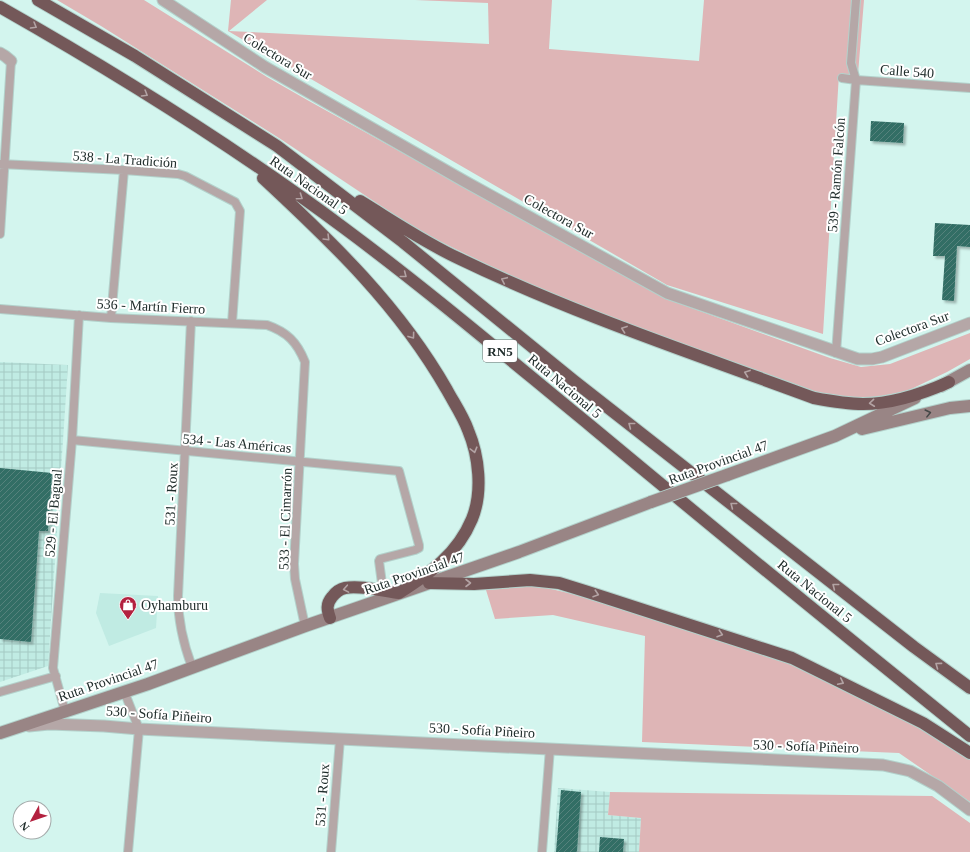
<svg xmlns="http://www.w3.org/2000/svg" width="970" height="852" font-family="'Times New Roman',serif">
  <defs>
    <pattern id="industrial-grid" width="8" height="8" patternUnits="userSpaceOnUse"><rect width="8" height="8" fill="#c0ebe3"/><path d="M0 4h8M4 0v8" fill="none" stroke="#a5cac3"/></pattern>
    <pattern id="building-hatch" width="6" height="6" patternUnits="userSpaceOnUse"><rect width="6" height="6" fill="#316e65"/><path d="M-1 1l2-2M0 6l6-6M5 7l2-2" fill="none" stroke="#54827c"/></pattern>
    <filter id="shadow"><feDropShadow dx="2.5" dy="2.5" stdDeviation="1" flood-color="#0004"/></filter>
  </defs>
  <rect width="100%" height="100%" fill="#d3f5ee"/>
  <path fill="#c0ebe3" d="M 100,593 L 158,596 L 156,628 L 109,646 L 96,613 Z"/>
  <path fill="url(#industrial-grid)" d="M 0,362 L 68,365 L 48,666 L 0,682 Z
    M 558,788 L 610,792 L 608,815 L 641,818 L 639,852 L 554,852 Z"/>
  <path fill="#deb5b6" d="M 57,0 L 144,0 L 267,77 L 309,101 L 664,298 L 830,358 L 861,367 L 890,364 L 970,333 L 970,359 L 947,372 L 907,391 L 861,400 L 826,396 L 555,298 L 417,230 L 279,138 L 101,26 Z
    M 231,0 L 267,0 L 229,31 L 489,44 L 488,3 L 415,0 L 552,0 L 549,49 L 699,61 L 704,0 L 864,0 L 858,74 L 839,74 L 823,334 L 667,285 L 228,31 Z
    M 538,586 L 577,595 L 791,664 L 832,682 L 919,728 L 959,751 L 970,759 L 970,802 L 899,753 L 642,742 L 645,636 L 553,615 L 495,619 L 486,590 Z
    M 610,792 L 932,796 L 970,823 L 970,852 L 639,852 L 641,818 L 608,815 Z"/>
  <path fill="url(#building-hatch)" filter="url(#shadow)" d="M 871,121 L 904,123 L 903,143 L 870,141 Z
    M 935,223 L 970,225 L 970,247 L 957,246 L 954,301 L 942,300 L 945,256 L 933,256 Z
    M 0,468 L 52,473 L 48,531 L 39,531 L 31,642 L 0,639 Z
    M 561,790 L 581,792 L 577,852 L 556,852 Z
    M 600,837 L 624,839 L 623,852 L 599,852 Z"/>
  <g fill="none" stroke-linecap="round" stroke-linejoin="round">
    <defs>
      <path id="minor" d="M 842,78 L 856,80 L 970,88
        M 0,164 L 124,170 L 178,174 L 185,176 L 235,202 L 240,211 L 232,323
        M 0,234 L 11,61
        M 0,309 L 111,318 L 267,325 C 287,332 297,342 305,362 L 294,564 L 295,579 L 305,626
        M 111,318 L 124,170
        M 191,321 L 178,596 C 178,621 183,643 192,667
        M 836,353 L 856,80 L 851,63 L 856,0
        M 72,440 L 399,471 L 419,545 L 419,548 L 415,550 L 380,559 L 379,561 L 383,591
        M 124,691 L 139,729 L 128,852
        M 0,692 L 56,676
        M 65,711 L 53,668 L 72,440 L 79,315
        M 331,852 L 340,739
        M 542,852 L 550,748"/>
      <path id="tertiary" d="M 163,0 L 265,67 L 464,181 L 667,293 L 858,359 L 872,359 L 882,357 L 970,323
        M 0,53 L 5,56 L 11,61
        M 29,726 L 49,724 L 104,726 L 139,729 L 340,739 L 883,765 L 910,771 L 938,786 L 970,810"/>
      <path id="secondary" d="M 941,386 L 970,370
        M 862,429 L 950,408 L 970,406
        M 727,475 L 835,436 L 915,398
        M 0,733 L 148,684 L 305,626 L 519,552 L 651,502"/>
      <path id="motorway" d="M 38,0 L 135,56 L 277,146 L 403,242 L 574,381 L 914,647 L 970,688
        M 0,7 C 118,74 235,147 344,228 C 429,291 510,360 592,427 C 717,531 843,634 970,736
        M 263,178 C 333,243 399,306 447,390 C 454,403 463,416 468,430 C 479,456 483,492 472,519 C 457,555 430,573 399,593 C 383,591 360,585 345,588 C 340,589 335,593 332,597 C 326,604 327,610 330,618
        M 360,201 C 393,221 425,243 460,259 C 574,314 695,354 814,398 C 830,401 847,404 863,404 C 893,404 922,394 949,382
        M 429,583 L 474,584 L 530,580 L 559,583 L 588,592 L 792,658 L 923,723 L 970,753"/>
    </defs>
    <use href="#minor" stroke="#b3d1cb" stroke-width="10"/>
    <use href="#tertiary" stroke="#b3d1cb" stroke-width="13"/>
    <use href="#secondary" stroke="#b3d1cb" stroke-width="14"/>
    <use href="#motorway" stroke="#b3d1cb" stroke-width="14"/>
    <use href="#minor" stroke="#b5a7a7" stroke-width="8"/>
    <use href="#tertiary" stroke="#b5a7a7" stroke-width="11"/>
    <use href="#secondary" stroke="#998585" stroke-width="12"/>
    <use href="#motorway" stroke="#745859" stroke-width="12"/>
    <defs>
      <path id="secondary-bridge" d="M 651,502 L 727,475"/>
    </defs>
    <use href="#secondary-bridge" stroke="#b3d1cb" stroke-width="14" stroke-linecap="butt"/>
    <use href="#secondary-bridge" stroke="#998585" stroke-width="12"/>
  </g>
  <defs><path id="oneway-chevron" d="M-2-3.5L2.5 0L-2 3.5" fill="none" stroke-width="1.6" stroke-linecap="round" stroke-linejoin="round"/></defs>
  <g stroke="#b3a3a4">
    <use href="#oneway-chevron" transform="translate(34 26) rotate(30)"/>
    <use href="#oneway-chevron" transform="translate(145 94) rotate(31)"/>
    <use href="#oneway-chevron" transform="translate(300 197) rotate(35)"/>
    <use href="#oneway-chevron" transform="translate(327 238) rotate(45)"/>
    <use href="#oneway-chevron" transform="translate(404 275) rotate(38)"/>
    <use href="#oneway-chevron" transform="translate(504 280) rotate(-155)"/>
    <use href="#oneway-chevron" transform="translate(624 329) rotate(-160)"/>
    <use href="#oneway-chevron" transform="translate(412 336) rotate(54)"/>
    <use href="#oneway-chevron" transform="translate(747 373) rotate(-160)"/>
    <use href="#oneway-chevron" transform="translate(872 403) rotate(174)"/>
    <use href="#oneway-chevron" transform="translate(631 425) rotate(-142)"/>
    <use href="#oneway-chevron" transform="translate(474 450) rotate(75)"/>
    <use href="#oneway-chevron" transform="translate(733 505) rotate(-142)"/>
    <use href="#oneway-chevron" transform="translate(468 583)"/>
    <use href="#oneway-chevron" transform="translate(835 586) rotate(-142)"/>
    <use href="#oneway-chevron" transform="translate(346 589) rotate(170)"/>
    <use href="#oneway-chevron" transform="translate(596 594) rotate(18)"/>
    <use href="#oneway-chevron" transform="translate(720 634) rotate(18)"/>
    <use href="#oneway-chevron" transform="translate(938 665) rotate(-144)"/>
    <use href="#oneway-chevron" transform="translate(841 682) rotate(26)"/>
  </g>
  <use stroke="#454847" href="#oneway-chevron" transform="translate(928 413) rotate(-14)"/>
  <defs>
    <symbol id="shop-pin" viewBox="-11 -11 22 30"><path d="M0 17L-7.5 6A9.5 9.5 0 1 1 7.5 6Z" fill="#b3213f" stroke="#fff"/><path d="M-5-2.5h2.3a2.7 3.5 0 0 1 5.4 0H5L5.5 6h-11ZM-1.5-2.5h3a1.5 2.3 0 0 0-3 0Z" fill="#fff"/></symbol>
  </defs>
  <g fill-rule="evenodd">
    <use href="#shop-pin" x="118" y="595" width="20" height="27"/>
  </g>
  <g text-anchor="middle" stroke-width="4" stroke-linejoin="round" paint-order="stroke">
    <rect fill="#fff" stroke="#646d6b" stroke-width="1" x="483" y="340" width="34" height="22" rx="3"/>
    <g font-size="13" font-weight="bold" fill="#212e2c">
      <text x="500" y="356">RN5</text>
    </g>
    <g font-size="14" fill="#212e2c" stroke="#fff">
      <text transform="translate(278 56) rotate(31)" y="5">Colectora Sur</text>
      <text transform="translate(907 71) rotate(4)" y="5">Calle 540</text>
      <text transform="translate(125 159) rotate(4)" y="5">538 - La Tradición</text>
      <text transform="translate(836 175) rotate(-86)" y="5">539 - Ramón Falcón</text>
      <text transform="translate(309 185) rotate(35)" y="5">Ruta Nacional 5</text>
      <text transform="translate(559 216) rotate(29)" y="5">Colectora Sur</text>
      <text transform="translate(151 306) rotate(3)" y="5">536 - Martín Fierro</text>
      <text transform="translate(912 328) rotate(-20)" y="5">Colectora Sur</text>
      <text transform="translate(565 386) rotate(40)" y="5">Ruta Nacional 5</text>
      <text transform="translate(237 443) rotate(5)" y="5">534 - Las Américas</text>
      <text transform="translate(718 462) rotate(-20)" y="5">Ruta Provincial 47</text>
      <text transform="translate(171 494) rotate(-87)" y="5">531 - Roux</text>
      <text transform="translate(53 513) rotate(-85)" y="5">529 - El Bagual</text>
      <text transform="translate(285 519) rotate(-88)" y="5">533 - El Cimarrón</text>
      <text transform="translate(414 573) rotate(-19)" y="5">Ruta Provincial 47</text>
      <text transform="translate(815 591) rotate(39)" y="5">Ruta Nacional 5</text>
      <text transform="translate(108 680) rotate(-19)" y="5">Ruta Provincial 47</text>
      <text transform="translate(159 714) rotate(4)" y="5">530 - Sofía Piñeiro</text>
      <text transform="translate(482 730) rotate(3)" y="5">530 - Sofía Piñeiro</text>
      <text transform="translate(806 746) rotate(2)" y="5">530 - Sofía Piñeiro</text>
      <text transform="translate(322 795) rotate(-86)" y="5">531 - Roux</text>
    </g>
    <g font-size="14" fill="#212e2c" stroke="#fff" text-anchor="start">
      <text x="141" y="610">Oyhamburu</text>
    </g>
  </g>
  <g transform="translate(32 820) rotate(230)"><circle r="19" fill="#ffffff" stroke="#a6abab"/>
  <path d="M0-3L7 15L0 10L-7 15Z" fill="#b3213f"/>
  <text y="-6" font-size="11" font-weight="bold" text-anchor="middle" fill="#212e2c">N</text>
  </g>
</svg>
